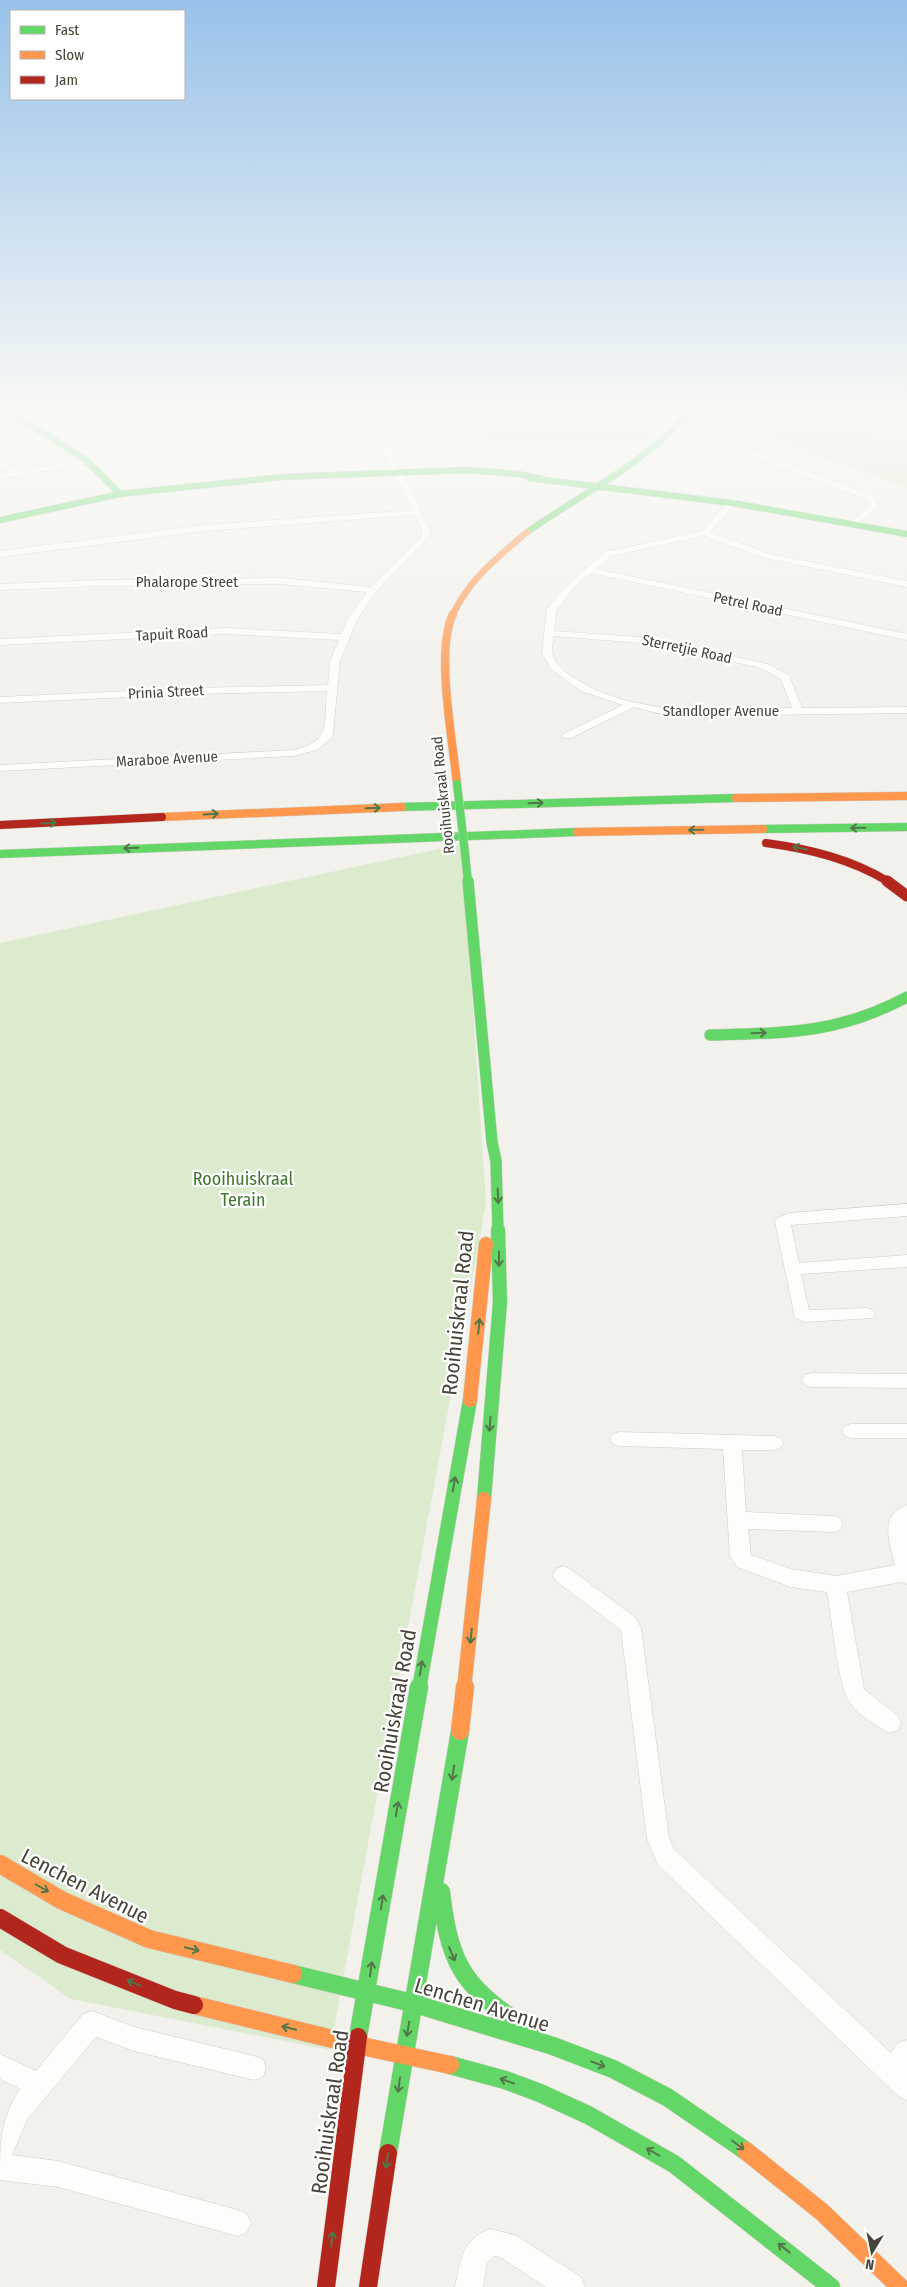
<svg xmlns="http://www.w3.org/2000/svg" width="907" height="2287" font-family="'Fira Sans Condensed',sans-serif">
  <rect width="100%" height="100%" fill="#f2f1ec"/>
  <path fill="#dceace" d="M 392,412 L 674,412 L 640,444 L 485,442 L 478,428 L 389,433 Z
    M 692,412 L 802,412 L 886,438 L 907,437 L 907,488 L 777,440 L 711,419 L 691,415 Z
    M 462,844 L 486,1204 L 330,2050 L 71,1999 L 0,1950 L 0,943 Z"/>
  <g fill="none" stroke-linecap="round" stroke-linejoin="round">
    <defs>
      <path id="street" d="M 191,412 L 204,412 L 157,423 L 187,438 L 201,441 L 359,435 L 383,438 L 410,487 L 431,534 L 376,592 L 357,620 L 340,661 L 333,734 L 330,739 L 317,750 L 293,756 L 0,771 L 0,765 L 293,750 C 331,742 324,724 327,691 L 195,694 L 0,703 L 0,697 L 195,688 L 328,685 L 330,661 L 339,640 L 226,634 L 0,645 L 0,639 L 226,628 L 341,634 L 347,620 L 367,592 L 281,584 L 99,586 L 0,590 L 0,584 L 99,580 L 281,578 L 371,587 L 423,534 L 415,515 L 204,531 L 0,557 L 0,551 L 204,525 L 413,510 L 377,442 L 359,439 L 201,445 L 182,442 L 149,424 L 55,442 L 51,440 Z
        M 748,451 L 754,451 L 866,493 L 874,498 L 878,506 L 856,526 L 850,526 L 850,522 L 870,506 L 868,501 L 860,497 L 748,455 Z
        M 87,459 L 90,459 L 90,463 L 0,479 L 0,475 L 12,473 L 0,465 L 0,460 L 20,471 Z
        M 729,501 L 736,503 L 710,532 L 770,554 L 907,581 L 907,587 L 765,558 L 704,536 L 611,556 L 596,569 L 907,634 L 907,640 L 591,573 L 574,588 L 557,609 L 554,631 L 652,638 L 767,664 L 789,675 L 802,708 L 907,707 L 907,713 L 688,716 L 657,713 L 634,707 L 571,738 L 563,738 L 563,734 L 623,705 L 581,691 L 551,669 L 542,653 L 547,609 L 568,584 L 605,552 L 702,531 ZM 554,636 L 652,644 L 761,668 L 781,679 L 792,708 C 721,709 639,719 576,679 C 566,673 557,667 553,655 C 551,650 553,642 554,636 Z
        M 907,1204 L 907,1216 L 791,1225 L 799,1263 L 907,1255 L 907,1267 L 801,1274 L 809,1310 L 867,1308 L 873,1310 L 875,1314 L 873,1318 L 805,1322 L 795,1318 L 775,1222 L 777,1218 L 790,1213 Z
        M 811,1373 L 907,1374 L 907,1388 L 811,1387 L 805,1385 L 802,1380 L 805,1375 Z
        M 851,1424 L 907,1424 L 907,1438 L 851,1438 L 845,1436 L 842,1431 L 845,1426 Z
        M 619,1432 L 774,1436 L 780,1438 L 783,1443 L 780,1448 L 774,1450 L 742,1450 L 746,1512 L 833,1516 L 840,1518 L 843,1524 L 840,1530 L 833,1532 L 748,1529 L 751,1555 L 791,1569 L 836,1576 L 895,1565 C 890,1543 878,1515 907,1505 L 907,1584 L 901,1582 L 847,1592 L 864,1689 L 898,1716 L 901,1723 L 898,1730 L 890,1733 C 880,1729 855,1712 850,1703 C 837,1683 832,1618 827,1592 L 791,1587 L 737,1567 L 730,1556 L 723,1449 L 619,1446 L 613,1444 L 610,1439 L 613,1434 Z
        M 563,1566 L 570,1569 L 635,1617 L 641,1628 L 669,1838 L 674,1849 L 891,2053 L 898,2043 L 907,2040 L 907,2100 L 898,2096 L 658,1865 L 647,1839 L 621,1630 L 556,1581 L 553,1575 L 556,1569 Z
        M 92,2011 L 134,2027 L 254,2056 L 263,2059 L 266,2068 L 263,2077 L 254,2080 L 134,2051 L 96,2037 L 27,2120 L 12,2155 L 58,2161 L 238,2210 L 247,2214 L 251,2223 L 247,2232 L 238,2236 L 58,2187 L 0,2180 C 0,2142 0,2120 20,2089 L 0,2079 L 0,2054 L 36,2071 L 83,2014 Z
        M 490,2229 L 515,2235 L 581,2277 L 585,2287 L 546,2287 L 500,2257 L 494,2256 L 487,2263 L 483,2287 L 455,2287 C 461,2260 461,2240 490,2229 Z"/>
      <path id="fast-far4" d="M 4,412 L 47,435 L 87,461 L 120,494
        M 529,478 L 732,503 L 907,534
        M 0,520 L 120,494 L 282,477 L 467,470 L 518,474 L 543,479
        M 527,532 C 583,493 644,464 690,412"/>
      <path id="fast-far3" d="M 402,807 L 736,798
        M 763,829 L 907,827
        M 465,853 L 468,882
        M 0,854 L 577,832"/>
      <path id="fast-far2" d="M 468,881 L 492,1142 L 496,1161 L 498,1231
        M 710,1035 C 785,1033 838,1034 907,997"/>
      <path id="fast-far1" d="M 484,1499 L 500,1302 L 498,1230
        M 419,1689 L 470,1400"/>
      <path id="fast" d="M 441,1892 C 450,1971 467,1989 532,2032
        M 293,1974 L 412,2003 L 553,2046 L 613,2069 L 667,2097 L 746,2151
        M 358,2037 L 419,1687
        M 450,2065 L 505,2080 L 540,2093 L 588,2115 L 674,2164 L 831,2287
        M 388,2153 L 460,1731"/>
      <path id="slow-far3" d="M 452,616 C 470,578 496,559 527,532"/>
      <path id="slow-far2" d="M 453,614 C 435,650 453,742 457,784
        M 736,798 L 907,796
        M 162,817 L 402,807
        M 577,832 L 763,829"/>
      <path id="slow-far1" d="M 470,1400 L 486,1244
        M 464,1689 L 484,1499"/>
      <path id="slow" d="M 460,1731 L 465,1687
        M 0,1864 L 61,1900 L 149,1939 L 293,1974
        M 194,2005 L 357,2045 L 450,2065
        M 746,2151 L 822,2212 L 900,2287"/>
      <path id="jam-far2" d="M 0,825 L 162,817
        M 766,843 C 810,849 851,859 889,882"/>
      <path id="jam-far1" d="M 887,881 L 907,896"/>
      <path id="jam" d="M 0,1918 L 62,1955 L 175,2000 L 194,2005
        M 326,2287 L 358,2037
        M 368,2287 L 388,2153"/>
    </defs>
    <use href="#street" stroke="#cecdc8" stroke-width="1"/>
    <use href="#fast-far4" stroke="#d0cec4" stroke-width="7"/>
    <use href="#fast-far3" stroke="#d0cec4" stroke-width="9"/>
    <use href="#fast-far2" stroke="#d0cec4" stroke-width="12"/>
    <use href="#fast-far1" stroke="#d0cec4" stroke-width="15"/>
    <use href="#fast" stroke="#d0cec4" stroke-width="19"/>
    <use href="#slow-far3" stroke="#d0cec4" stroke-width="7"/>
    <use href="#slow-far2" stroke="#d0cec4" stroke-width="9"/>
    <use href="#slow-far1" stroke="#d0cec4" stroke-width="15"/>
    <use href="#slow" stroke="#d0cec4" stroke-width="19"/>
    <use href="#jam-far2" stroke="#d0cec4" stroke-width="9"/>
    <use href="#jam-far1" stroke="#d0cec4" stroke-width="12"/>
    <use href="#jam" stroke="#d0cec4" stroke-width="19"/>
    <use href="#street" fill="#fdfdfc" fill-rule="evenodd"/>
    <use href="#fast-far4" stroke="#63d668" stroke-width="6"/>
    <use href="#fast-far3" stroke="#63d668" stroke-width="8"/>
    <use href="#fast-far2" stroke="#63d668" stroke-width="11"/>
    <use href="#fast-far1" stroke="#63d668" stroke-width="14"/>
    <use href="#fast" stroke="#63d668" stroke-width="18"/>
    <use href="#slow-far3" stroke="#ff974d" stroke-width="6"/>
    <use href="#slow-far2" stroke="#ff974d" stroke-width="8"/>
    <use href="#slow-far1" stroke="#ff974d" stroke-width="14"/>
    <use href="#slow" stroke="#ff974d" stroke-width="18"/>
    <use href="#jam-far2" stroke="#b3261e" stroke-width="8"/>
    <use href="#jam-far1" stroke="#b3261e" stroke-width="11"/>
    <use href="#jam" stroke="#b3261e" stroke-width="18"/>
    <defs>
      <path id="fast-bridge" d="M 457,784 L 465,853"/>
    </defs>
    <use href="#fast-bridge" stroke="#d0cec4" stroke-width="9" stroke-linecap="butt"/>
    <use href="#fast-bridge" stroke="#63d668" stroke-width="8"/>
  </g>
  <defs><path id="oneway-shaft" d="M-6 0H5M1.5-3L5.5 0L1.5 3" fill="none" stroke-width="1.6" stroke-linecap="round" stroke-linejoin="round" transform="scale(1.25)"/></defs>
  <g stroke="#517749">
    <use href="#oneway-shaft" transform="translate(536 803) rotate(-2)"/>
    <use href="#oneway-shaft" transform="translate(373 808) rotate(-2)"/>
    <use href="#oneway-shaft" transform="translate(211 814) rotate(-3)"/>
    <use href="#oneway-shaft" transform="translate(49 823) rotate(-3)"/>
    <use href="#oneway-shaft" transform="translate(858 828) rotate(179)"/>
    <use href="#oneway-shaft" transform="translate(696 830) rotate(179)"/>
    <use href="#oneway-shaft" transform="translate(131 848) rotate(178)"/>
    <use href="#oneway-shaft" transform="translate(800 848) rotate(-169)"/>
    <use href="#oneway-shaft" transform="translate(759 1033) rotate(-2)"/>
    <use href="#oneway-shaft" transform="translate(498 1196) rotate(87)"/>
    <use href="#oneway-shaft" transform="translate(499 1259) rotate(90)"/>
    <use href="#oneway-shaft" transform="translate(479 1326) rotate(-84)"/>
    <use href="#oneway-shaft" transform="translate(490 1424) rotate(94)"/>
    <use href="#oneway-shaft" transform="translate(454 1484) rotate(-80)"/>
    <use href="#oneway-shaft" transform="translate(471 1636) rotate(96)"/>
    <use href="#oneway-shaft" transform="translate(421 1668) rotate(-80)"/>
    <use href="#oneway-shaft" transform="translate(453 1773) rotate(99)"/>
    <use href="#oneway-shaft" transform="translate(397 1809) rotate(-80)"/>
    <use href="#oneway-shaft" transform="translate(42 1888) rotate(30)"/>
    <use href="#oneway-shaft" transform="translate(382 1902) rotate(-81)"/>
    <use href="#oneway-shaft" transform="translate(192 1949) rotate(14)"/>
    <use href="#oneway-shaft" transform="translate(452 1954) rotate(67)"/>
    <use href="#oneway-shaft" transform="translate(371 1969) rotate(-81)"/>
    <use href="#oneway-shaft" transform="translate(134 1983) rotate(-158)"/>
    <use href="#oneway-shaft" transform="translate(289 2028) rotate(-166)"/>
    <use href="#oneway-shaft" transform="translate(408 2029) rotate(100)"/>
    <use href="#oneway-shaft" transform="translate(598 2064) rotate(21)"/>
    <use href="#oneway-shaft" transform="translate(507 2081) rotate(-161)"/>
    <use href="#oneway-shaft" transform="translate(399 2085) rotate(98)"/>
    <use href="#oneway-shaft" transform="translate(738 2145) rotate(37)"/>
    <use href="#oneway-shaft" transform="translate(653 2152) rotate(-150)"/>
    <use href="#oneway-shaft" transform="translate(387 2161) rotate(99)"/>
    <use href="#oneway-shaft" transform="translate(332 2239) rotate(-83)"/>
    <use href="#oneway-shaft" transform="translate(784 2248) rotate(-142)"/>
  </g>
  <linearGradient id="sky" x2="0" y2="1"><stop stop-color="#98c2ea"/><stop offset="0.56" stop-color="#f9f9f6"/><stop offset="1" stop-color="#f9f9f6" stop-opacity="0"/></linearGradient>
  <rect width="907" height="732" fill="url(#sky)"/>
  <g text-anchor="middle" stroke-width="4.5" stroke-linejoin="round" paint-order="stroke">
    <g font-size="15" fill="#484439" stroke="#fff">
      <text x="187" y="587">Phalarope Street</text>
      <text transform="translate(748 604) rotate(12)" y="5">Petrel Road</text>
      <text transform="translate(172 634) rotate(-3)" y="5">Tapuit Road</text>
      <text transform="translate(687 649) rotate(12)" y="5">Sterretjie Road</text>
      <text transform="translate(166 692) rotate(-3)" y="5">Prinia Street</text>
      <text x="721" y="716">Standloper Avenue</text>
      <text transform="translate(167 759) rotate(-3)" y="5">Maraboe Avenue</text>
      <text transform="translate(443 795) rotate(-96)" y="5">Rooihuiskraal Road</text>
    </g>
    <g font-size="18" fill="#41772f" stroke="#fff">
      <text x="243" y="1185">Rooihuiskraal<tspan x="243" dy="21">Terain</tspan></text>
    </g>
    <g font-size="21" fill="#484439" stroke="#fff">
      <text transform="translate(458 1313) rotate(-84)" y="7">Rooihuiskraal Road</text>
      <text transform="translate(395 1711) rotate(-80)" y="7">Rooihuiskraal Road</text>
      <text transform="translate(85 1886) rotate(27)" y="7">Lenchen Avenue</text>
      <text transform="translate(482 2005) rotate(17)" y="7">Lenchen Avenue</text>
      <text transform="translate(330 2112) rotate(-82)" y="7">Rooihuiskraal Road</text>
    </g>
  </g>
  <rect x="10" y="10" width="175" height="90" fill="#ffffff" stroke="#b6b4b0"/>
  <rect x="20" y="26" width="25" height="8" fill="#63d668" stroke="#b6b4b0"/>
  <text x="55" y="35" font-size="15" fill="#484439">Fast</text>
  <rect x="20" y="51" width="25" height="8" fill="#ff974d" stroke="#b6b4b0"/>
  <text x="55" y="60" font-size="15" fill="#484439">Slow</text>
  <rect x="20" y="76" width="25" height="8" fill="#b3261e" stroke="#b6b4b0"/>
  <text x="55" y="85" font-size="15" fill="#484439">Jam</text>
  <g transform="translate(872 2252) rotate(190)" stroke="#ffffff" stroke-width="4" paint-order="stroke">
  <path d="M0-4L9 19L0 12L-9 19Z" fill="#484439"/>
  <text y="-8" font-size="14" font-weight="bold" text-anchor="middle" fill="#484439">N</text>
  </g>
</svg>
